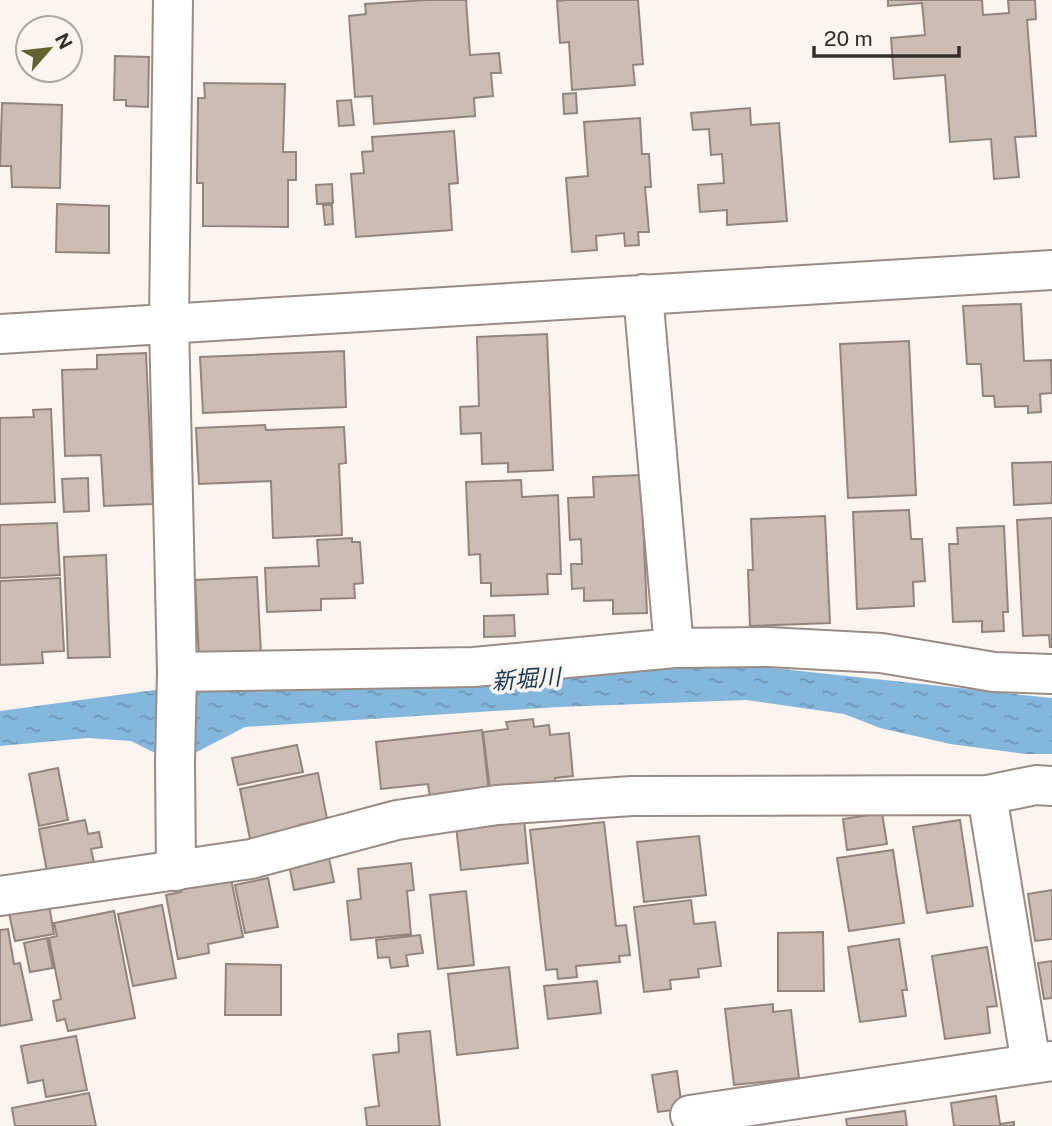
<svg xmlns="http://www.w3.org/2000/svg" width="1052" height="1126" font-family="'Public Sans','Noto Sans JP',sans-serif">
  <defs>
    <pattern id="water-ripples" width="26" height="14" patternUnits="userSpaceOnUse" patternTransform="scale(1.75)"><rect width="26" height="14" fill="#84b7dc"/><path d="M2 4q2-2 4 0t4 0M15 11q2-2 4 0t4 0" fill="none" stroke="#6d95b3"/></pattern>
  </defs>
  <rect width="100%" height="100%" fill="#fdf4ef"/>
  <path fill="url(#water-ripples)" d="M 666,665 L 763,667 L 1052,698 L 1052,754 L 1025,754 L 950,744 L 880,728 L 844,714 L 746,700 L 559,707 L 245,727 L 191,755 L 153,752 L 131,741 L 88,738 L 0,746 L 0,711 L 191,685 L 245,691 Z"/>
  <path fill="#cbbcb4" stroke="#93857e" stroke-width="2" d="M 426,0 L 466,0 L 470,55 L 499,53 L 501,73 L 491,73 L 493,96 L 474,98 L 475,116 L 374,124 L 372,96 L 355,97 L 349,16 L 366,14 L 365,4 Z
    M 566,0 L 638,0 L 643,64 L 633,65 L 635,85 L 572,90 L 569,42 L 560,43 L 557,1 Z
    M 888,0 L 982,0 L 983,15 L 1009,13 L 1008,0 L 1035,0 L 1036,19 L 1027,20 L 1036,136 L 1015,137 L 1019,177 L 994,179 L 991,139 L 950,142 L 945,75 L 894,79 L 891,38 L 925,35 L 922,3 L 888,6 Z
    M 115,56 L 149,57 L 148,107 L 126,106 L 126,100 L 114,100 Z
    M 204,83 L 285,84 L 283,152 L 296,152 L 296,180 L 288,180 L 288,227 L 203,226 L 203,183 L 197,183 L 198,98 L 205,98 Z
    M 576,93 L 577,113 L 564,114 L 563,94 Z
    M 351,100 L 354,125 L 339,126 L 337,101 Z
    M 2,103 L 62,105 L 60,188 L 12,187 L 11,166 L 0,166 Z
    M 750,108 L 751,125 L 779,123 L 787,221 L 727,225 L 727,210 L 700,212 L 698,185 L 724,183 L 722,154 L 711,155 L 709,129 L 693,130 L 691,113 Z
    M 640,118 L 642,154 L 649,154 L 651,187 L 645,187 L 649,232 L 638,232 L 639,245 L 625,246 L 624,233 L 596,236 L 597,250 L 572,252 L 566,178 L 588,176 L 584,122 Z
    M 454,131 L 458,183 L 449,184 L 452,230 L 356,237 L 351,174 L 364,173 L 362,152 L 373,151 L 372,137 Z
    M 332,184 L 333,203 L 317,204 L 316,185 Z
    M 57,204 L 109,206 L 109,253 L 56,252 Z
    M 323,205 L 332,205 L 333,224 L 325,225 Z
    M 1021,304 L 1024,361 L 1051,360 L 1052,393 L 1040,394 L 1041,412 L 1028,413 L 1028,406 L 995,407 L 994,396 L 983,396 L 981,364 L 967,364 L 963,306 Z
    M 547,334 L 553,470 L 508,472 L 508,463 L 482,464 L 481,433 L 461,434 L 460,407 L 479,406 L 477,337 Z
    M 909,341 L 916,495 L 848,498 L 840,344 Z
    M 344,351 L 346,407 L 203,413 L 200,357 Z
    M 146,353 L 153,504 L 104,506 L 101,455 L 65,456 L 62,370 L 97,369 L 97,355 Z
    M 51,409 L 55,502 L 0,504 L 0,418 L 34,417 L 33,410 Z
    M 265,425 L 266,430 L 344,427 L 346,463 L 339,464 L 342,535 L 273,538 L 271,481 L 199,484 L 196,428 Z
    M 1052,462 L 1052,503 L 1014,505 L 1012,463 Z
    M 641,475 L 647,613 L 613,614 L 613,600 L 584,601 L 584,588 L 572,589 L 571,564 L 582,564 L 581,539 L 570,540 L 568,498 L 594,497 L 593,477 Z
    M 88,478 L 89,511 L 64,512 L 62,479 Z
    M 521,480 L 522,497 L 558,495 L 561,574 L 547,574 L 548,594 L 491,596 L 491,583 L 481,583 L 480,554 L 469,555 L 466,482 Z
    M 909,510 L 911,539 L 922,539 L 925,581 L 913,582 L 914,606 L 857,609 L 853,512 Z
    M 825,516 L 830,623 L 750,626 L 748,570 L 753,570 L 751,519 Z
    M 1052,518 L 1052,647 L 1050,647 L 1049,635 L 1023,636 L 1017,520 Z
    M 57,523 L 60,575 L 0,578 L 0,525 Z
    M 1004,526 L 1008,612 L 1003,612 L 1004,631 L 982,632 L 982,621 L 953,622 L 949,544 L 958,544 L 957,528 Z
    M 352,538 L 352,542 L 360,542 L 363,583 L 354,584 L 355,598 L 321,599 L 321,610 L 267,612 L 265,568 L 319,566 L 317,540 Z
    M 106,555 L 110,657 L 68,658 L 64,557 Z
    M 257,577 L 261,655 L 199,658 L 195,580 Z
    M 60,578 L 64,651 L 42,652 L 43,663 L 0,665 L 0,581 Z
    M 514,615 L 515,636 L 484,637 L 484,616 Z
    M 533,719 L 534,727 L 549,725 L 550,735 L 569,733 L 573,776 L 555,778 L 555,783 L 490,790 L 483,732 L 508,729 L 506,722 Z
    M 482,730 L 489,792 L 430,798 L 428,784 L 381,789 L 376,742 Z
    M 297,745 L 303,772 L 238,785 L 232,758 Z
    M 58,768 L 68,820 L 39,826 L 29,774 Z
    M 318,773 L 327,819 L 299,825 L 301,833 L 251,844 L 240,789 Z
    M 882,813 L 887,844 L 847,850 L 843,819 Z
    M 524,818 L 528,863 L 461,870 L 456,826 Z
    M 85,820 L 88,834 L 99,832 L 102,847 L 91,849 L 95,867 L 48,877 L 39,829 Z
    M 960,820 L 973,906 L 927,913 L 913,827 Z
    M 604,822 L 616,926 L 626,925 L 630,955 L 619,956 L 620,962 L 576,966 L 577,977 L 558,979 L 557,969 L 546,970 L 530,830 Z
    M 699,836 L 706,895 L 644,902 L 637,842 Z
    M 893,850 L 904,923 L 849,931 L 837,858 Z
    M 328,853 L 334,882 L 294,890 L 288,860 Z
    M 411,863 L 414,890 L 407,891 L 411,934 L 351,940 L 347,901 L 361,899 L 358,869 Z
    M 230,874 L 243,937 L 208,944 L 209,953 L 178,959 L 166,895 L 181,892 L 179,884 Z
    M 268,878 L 278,927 L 245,933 L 235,885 Z
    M 1052,890 L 1052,939 L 1035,941 L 1028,894 Z
    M 466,891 L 474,965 L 438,969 L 430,895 Z
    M 691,900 L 694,924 L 715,922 L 721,966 L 698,969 L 699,977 L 670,980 L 671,989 L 644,992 L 634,907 Z
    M 49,905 L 54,934 L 15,941 L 9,913 Z
    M 162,905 L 176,978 L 133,986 L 118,914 Z
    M 114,911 L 135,1018 L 68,1031 L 65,1019 L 57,1021 L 53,1001 L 61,999 L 49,938 L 57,936 L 54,923 Z
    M 8,929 L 14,964 L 20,963 L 32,1020 L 0,1026 L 0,930 Z
    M 823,932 L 824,991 L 778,991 L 778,933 Z
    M 420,935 L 423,953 L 406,955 L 408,966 L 391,968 L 389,957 L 378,958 L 376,940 Z
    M 47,938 L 53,968 L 30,972 L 24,943 Z
    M 899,939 L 907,990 L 902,990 L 906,1016 L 860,1022 L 848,947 Z
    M 987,947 L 997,1006 L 987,1007 L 990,1033 L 945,1039 L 932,956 Z
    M 1052,961 L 1052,998 L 1044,999 L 1038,963 Z
    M 226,964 L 281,965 L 281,1015 L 225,1015 Z
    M 509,967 L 518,1048 L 457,1055 L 448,974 Z
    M 597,981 L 601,1013 L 548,1019 L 544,986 Z
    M 773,1004 L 773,1012 L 791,1010 L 799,1078 L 734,1085 L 725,1009 Z
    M 430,1031 L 440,1126 L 367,1126 L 365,1108 L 379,1106 L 373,1055 L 399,1052 L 398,1034 Z
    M 76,1036 L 87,1090 L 46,1097 L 43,1080 L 28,1083 L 21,1046 Z
    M 677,1071 L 682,1109 L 658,1112 L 652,1075 Z
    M 89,1093 L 96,1126 L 15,1126 L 12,1108 Z
    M 996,1096 L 1000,1124 L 1014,1122 L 1014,1126 L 954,1126 L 951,1103 Z
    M 905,1111 L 907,1126 L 847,1126 L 846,1119 Z"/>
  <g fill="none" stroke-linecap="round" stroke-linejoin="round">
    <defs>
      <path id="minor" d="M 173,0 L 169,323 L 177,672 L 175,762 L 176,871
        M 643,294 L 674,648
        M 0,334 L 1052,270
        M 177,672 L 474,667 L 674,648 L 768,647 L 881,653 L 994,672 L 1052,674
        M 987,795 L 1031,1064
        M 0,896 L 251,859 L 397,820 L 497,805 L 632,796 L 987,795 L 1036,785 L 1052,786
        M 690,1115 L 1052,1061"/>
    </defs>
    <use href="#minor" stroke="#9a8b84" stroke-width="42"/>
    <use href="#minor" stroke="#fff" stroke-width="38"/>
  </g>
  <g text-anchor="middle" stroke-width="7" stroke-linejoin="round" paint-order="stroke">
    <g font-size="23" font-style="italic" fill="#133b55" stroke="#fdf4ef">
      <text transform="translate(526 679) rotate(-4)" y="8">新堀川</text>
    </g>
  </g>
  <g transform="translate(49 49) rotate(62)"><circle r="33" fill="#fdf4ef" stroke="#ada5a1" stroke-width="2"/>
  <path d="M0-5L12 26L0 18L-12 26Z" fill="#64622f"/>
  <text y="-10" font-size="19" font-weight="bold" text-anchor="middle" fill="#352f2c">N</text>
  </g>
  <path d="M814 46v10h145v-10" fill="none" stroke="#352f2c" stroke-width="3.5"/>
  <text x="824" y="46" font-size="21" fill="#352f2c" stroke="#fdf4ef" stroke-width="5" paint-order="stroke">20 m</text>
</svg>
